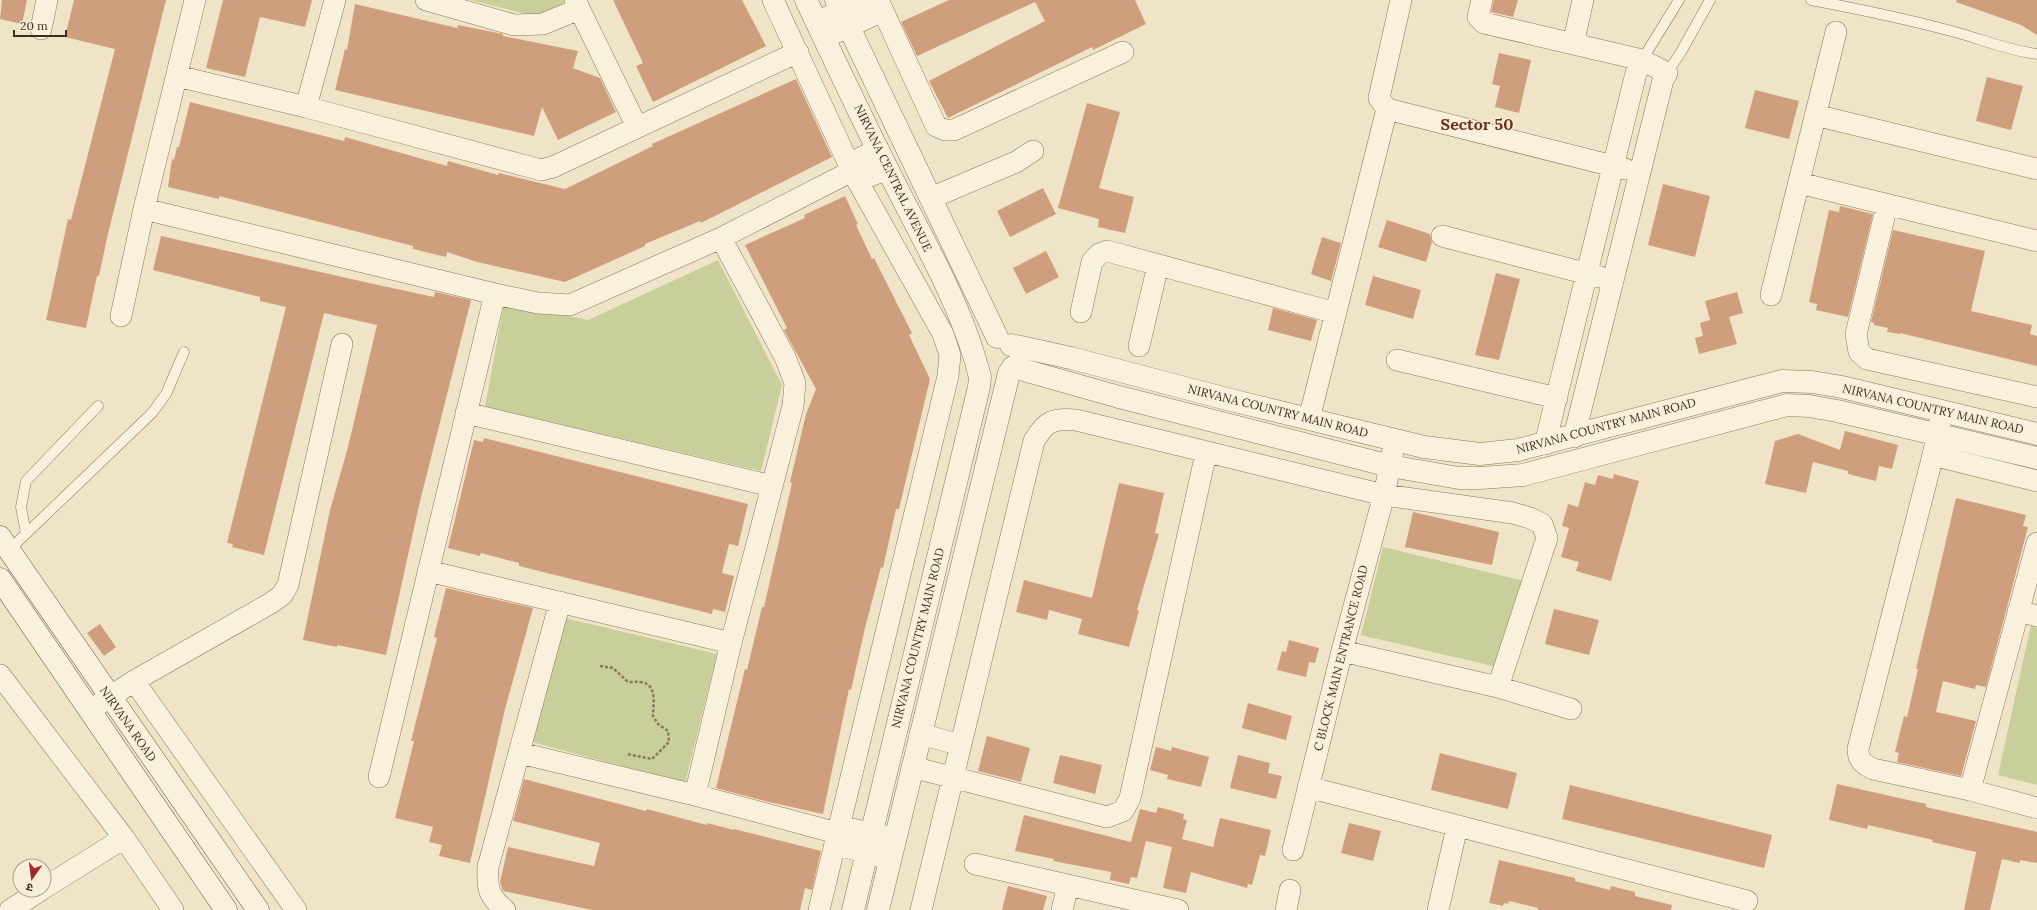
<svg xmlns="http://www.w3.org/2000/svg" width="2037" height="910" font-family="Lora,'Noto Sans Devanagari',serif">
  <rect width="100%" height="100%" fill="#f0e4c8"/>
  <path fill="#c9cf9b" d="M 471,0 L 568,0 L 569,3 L 541,18 Z
    M 718,260 L 782,385 L 761,471 L 485,407 L 504,303 L 588,320 Z
    M 1383,547 L 1524,581 L 1501,668 L 1361,635 Z
    M 565,618 L 717,654 L 685,783 L 532,742 Z
    M 2031,625 L 2037,627 L 2037,785 L 1998,775 Z"/>
  <path fill="#cf9f7d" d="M 2,0 L 27,0 L 22,24 L 0,19 Z
    M 74,0 L 166,0 L 107,238 L 99,276 L 97,276 L 86,328 L 46,320 L 68,219 L 71,220 L 115,49 L 65,37 Z
    M 223,0 L 312,0 L 305,27 L 260,17 L 245,77 L 206,68 Z
    M 613,0 L 742,0 L 766,46 L 653,102 L 636,66 L 643,63 Z
    M 949,0 L 1135,0 L 1146,24 L 1093,50 L 1092,47 L 948,118 L 929,81 L 1045,21 L 1035,2 L 917,56 L 901,22 Z
    M 1494,0 L 1518,0 L 1513,17 L 1491,12 Z
    M 1957,0 L 2037,0 L 2037,35 L 2021,25 L 1956,2 Z
    M 355,4 L 457,28 L 458,25 L 503,34 L 503,36 L 578,51 L 573,68 L 600,78 L 616,112 L 558,140 L 542,107 L 534,136 L 335,90 L 345,49 L 347,50 Z
    M 1499,53 L 1531,60 L 1519,113 L 1495,107 L 1500,86 L 1492,84 Z
    M 1987,77 L 2023,86 L 2011,130 L 1976,121 Z
    M 796,79 L 832,157 L 701,223 L 700,221 L 645,244 L 645,246 L 565,282 L 477,262 L 447,252 L 446,257 L 413,249 L 413,246 L 219,196 L 219,199 L 168,187 L 172,159 L 174,160 L 177,147 L 179,147 L 190,102 L 344,141 L 345,137 L 447,166 L 448,161 L 498,175 L 499,173 L 565,189 L 653,146 L 652,144 Z
    M 1755,90 L 1799,101 L 1789,139 L 1745,128 Z
    M 1087,103 L 1120,112 L 1099,188 L 1134,197 L 1125,233 L 1098,227 L 1099,219 L 1058,208 Z
    M 1663,184 L 1710,196 L 1695,257 L 1648,245 Z
    M 1043,188 L 1056,214 L 1010,237 L 997,211 Z
    M 845,196 L 858,224 L 856,225 L 872,259 L 874,258 L 912,333 L 909,335 L 930,379 L 899,509 L 896,509 L 883,568 L 881,567 L 865,628 L 851,690 L 849,689 L 823,814 L 769,802 L 716,788 L 745,669 L 747,670 L 762,607 L 764,607 L 792,483 L 790,482 L 806,414 L 816,389 L 784,330 L 787,328 L 745,245 L 805,218 L 804,215 Z
    M 1840,206 L 1873,214 L 1848,317 L 1816,310 L 1817,304 L 1809,302 L 1829,210 L 1839,212 Z
    M 1387,220 L 1430,234 L 1432,242 L 1426,262 L 1378,247 Z
    M 1893,230 L 1985,251 L 1971,311 L 2032,325 L 2030,334 L 2037,336 L 2037,366 L 1900,333 L 1900,334 L 1887,332 L 1888,328 L 1874,325 L 1874,323 L 1871,322 Z
    M 161,236 L 369,283 L 434,297 L 435,292 L 471,300 L 420,501 L 386,655 L 337,645 L 337,647 L 303,640 L 330,510 L 348,447 L 377,325 L 324,313 L 264,555 L 232,547 L 233,544 L 227,543 L 286,307 L 260,301 L 260,297 L 153,270 Z
    M 1322,237 L 1341,243 L 1331,281 L 1311,274 Z
    M 1046,251 L 1059,277 L 1026,294 L 1013,268 Z
    M 1496,273 L 1520,279 L 1499,360 L 1475,355 Z
    M 1373,276 L 1421,290 L 1413,319 L 1365,305 Z
    M 1737,292 L 1743,313 L 1729,317 L 1737,344 L 1699,354 L 1695,338 L 1703,336 L 1700,323 L 1710,320 L 1705,301 Z
    M 1273,308 L 1317,320 L 1311,341 L 1268,330 Z
    M 1845,431 L 1898,445 L 1892,469 L 1879,466 L 1876,481 L 1848,474 L 1848,471 L 1813,462 L 1806,493 L 1765,484 L 1775,441 L 1798,434 L 1840,450 Z
    M 484,438 L 748,504 L 738,546 L 729,544 L 722,573 L 734,576 L 725,612 L 713,609 L 712,614 L 519,566 L 519,563 L 481,553 L 480,556 L 448,548 L 474,440 L 483,442 Z
    M 1614,474 L 1639,481 L 1611,581 L 1576,571 L 1579,562 L 1561,557 L 1569,528 L 1562,526 L 1568,504 L 1578,507 L 1585,482 L 1595,485 L 1598,475 L 1613,479 Z
    M 1119,483 L 1164,493 L 1155,533 L 1159,534 L 1137,610 L 1139,611 L 1129,647 L 1078,634 L 1082,619 L 1049,610 L 1047,620 L 1016,612 L 1024,580 L 1092,598 Z
    M 1956,498 L 2026,515 L 2023,526 L 2028,527 L 1986,687 L 1976,685 L 1975,689 L 1943,681 L 1936,712 L 1976,721 L 1961,776 L 1897,762 L 1899,753 L 1895,752 L 1904,716 L 1907,717 L 1918,669 L 1916,669 Z
    M 1413,512 L 1499,532 L 1492,565 L 1405,547 Z
    M 446,588 L 533,608 L 505,709 L 470,863 L 439,856 L 442,845 L 429,842 L 433,827 L 395,818 L 414,741 L 411,741 L 437,638 L 434,637 Z
    M 1554,609 L 1599,620 L 1589,655 L 1545,644 Z
    M 100,624 L 116,647 L 104,656 L 87,633 Z
    M 1289,640 L 1319,648 L 1315,663 L 1309,662 L 1306,677 L 1277,670 L 1282,651 L 1286,652 Z
    M 1248,703 L 1292,716 L 1286,740 L 1242,728 Z
    M 987,736 L 1030,748 L 1021,782 L 978,771 Z
    M 1156,747 L 1171,751 L 1172,747 L 1209,757 L 1201,787 L 1167,779 L 1168,775 L 1150,770 Z
    M 1440,753 L 1517,773 L 1508,809 L 1431,790 Z
    M 1060,755 L 1102,765 L 1095,794 L 1053,783 Z
    M 1238,755 L 1270,763 L 1268,773 L 1282,776 L 1276,799 L 1230,788 Z
    M 524,779 L 646,811 L 647,809 L 707,825 L 707,823 L 734,830 L 734,829 L 821,851 L 812,890 L 805,888 L 800,910 L 592,910 L 503,891 L 500,882 L 508,847 L 594,866 L 600,843 L 513,821 Z
    M 1837,784 L 1926,804 L 1926,807 L 2037,832 L 2037,863 L 2020,860 L 2020,863 L 2002,859 L 1990,910 L 1964,910 L 1976,852 L 1932,842 L 1933,840 L 1868,825 L 1867,829 L 1829,820 Z
    M 1570,785 L 1772,835 L 1764,868 L 1562,819 Z
    M 1158,807 L 1184,814 L 1183,819 L 1187,820 L 1182,839 L 1213,847 L 1220,818 L 1271,830 L 1265,856 L 1260,855 L 1252,885 L 1248,884 L 1247,888 L 1191,872 L 1186,893 L 1163,888 L 1172,847 L 1146,841 L 1137,878 L 1131,877 L 1129,884 L 1110,880 L 1111,872 L 1053,861 L 1054,859 L 1015,851 L 1024,815 L 1131,842 L 1140,809 L 1156,813 Z
    M 1349,823 L 1381,831 L 1373,861 L 1341,853 Z
    M 1499,860 L 1575,878 L 1575,881 L 1610,890 L 1611,886 L 1635,892 L 1635,896 L 1672,905 L 1671,910 L 1538,910 L 1538,908 L 1509,901 L 1508,904 L 1504,903 L 1503,906 L 1489,903 Z
    M 1008,886 L 1047,896 L 1043,910 L 1002,910 Z"/>
  <g fill="none" stroke-linecap="round" stroke-linejoin="round">
    <defs>
      <path id="service" d="M 1811,0 C 1859,9 1907,19 1955,32 C 1984,40 2006,50 2037,54
        M 1642,60 L 1679,0
        M 1667,73 L 1681,52 L 1710,0
        M 26,534 L 21,507 L 26,481 L 98,406
        M 9,550 L 152,413 L 166,394 L 184,352"/>
      <path id="minor" d="M 426,0 L 514,25 L 543,24 L 579,9
        M 575,0 L 637,127
        M 773,0 L 852,171 L 943,334 L 950,355 L 948,376 L 819,910
        M 878,0 L 936,126 L 945,130 L 954,130 L 1123,52
        M 1401,0 L 1379,98 L 1387,109 L 1625,169
        M 1482,0 L 1478,17 L 1484,23 L 1642,60 L 1667,73 L 1663,80 L 1574,437
        M 817,22 L 862,0
        M 41,29 L 47,0
        M 824,38 L 874,15 L 878,1
        M 1573,44 L 1583,0
        M 177,76 L 306,107 L 541,170 L 553,167 L 798,52
        M 306,107 L 335,0
        M 1815,115 L 2037,169
        M 852,171 L 865,178 L 887,169
        M 1799,183 L 2037,241
        M 931,198 L 1016,162 L 1033,151
        M 1887,205 L 1856,334 L 1859,352 L 1867,359 L 2037,397
        M 144,209 L 495,294 L 538,303 L 570,305 L 721,238 L 852,171 L 857,160 L 878,149
        M 1442,236 L 1600,277
        M 1771,295 L 1836,32
        M 1081,312 L 1092,262 L 1099,254 L 1107,251 L 1336,313
        M 121,316 L 144,209 L 195,0
        M 1139,346 L 1158,265
        M 1397,360 L 1557,398
        M 1942,412 L 1933,455 L 1858,749 C 1858,760 1863,764 1873,769 L 1970,790 L 2037,808
        M 466,413 L 772,486
        M 1309,419 L 1387,109
        M 1545,444 L 1636,73 L 1642,60
        M 1933,455 L 2037,481
        M 428,571 L 731,643
        M 2018,611 L 2037,616
        M 1342,651 L 1498,687 L 1571,709
        M 0,675 L 124,838 L 173,910
        M 134,681 L 296,910
        M 90,710 L 134,681 L 271,603 L 282,595 L 288,585 L 342,344
        M 920,734 L 961,745
        M 520,753 L 695,795 L 837,833 L 847,828 L 895,838
        M 912,767 L 1107,817 L 1123,811 L 1130,798 L 1206,453
        M 379,777 L 495,294
        M 1308,787 L 1747,901
        M 1970,790 L 2037,543
        M 695,795 L 731,643 L 793,406 L 795,383 L 785,357 L 721,238
        M 837,833 L 842,846 L 890,859
        M 1293,850 L 1342,651 L 1384,495 L 1395,441
        M 975,864 L 1178,910
        M 44,888 L 124,838
        M 10,910 L 41,890
        M 505,910 C 488,896 487,888 488,867 L 560,602
        M 921,910 L 1034,441 C 1046,421 1053,418 1076,420 L 1384,495 L 1513,513 L 1530,518 L 1542,524 L 1547,538 L 1498,687
        M 1062,910 L 1068,885
        M 1286,910 L 1290,890
        M 1438,910 L 1457,827"/>
      <path id="tertiary" d="M 806,0 C 836,63 865,126 897,188 C 925,243 957,299 975,359
        M 836,0 L 997,337
        M 1011,345 L 1071,358 L 1227,399 L 1424,447 L 1480,454 L 1518,450 L 1782,381 L 1812,382 L 1842,387 L 2037,434
        M 1013,367 L 1119,397 L 1390,466 L 1459,478 L 1480,478 L 1523,475 L 1787,405 L 1809,406 L 1837,411 L 2037,458
        M 853,910 L 979,387 L 980,377 L 977,366
        M 878,910 L 1009,373"/>
      <path id="secondary" d="M 0,537 L 258,910
        M 0,579 L 226,910"/>
    </defs>
    <use href="#service" stroke="#8d765c" stroke-width="11"/>
    <use href="#minor" stroke="#8d765c" stroke-width="22"/>
    <use href="#tertiary" stroke="#8d765c" stroke-width="23"/>
    <use href="#secondary" stroke="#6f573f" stroke-width="23"/>
    <path stroke="#8d765c" stroke-width="2.5" stroke-dasharray="3 2" stroke-linecap="butt" d="M 600,666 L 613,668 L 627,681 C 632,683 636,681 640,682 C 658,683 653,705 653,716 L 658,724 L 668,731 L 669,742 L 652,759 L 627,754"/>
    <use href="#service" stroke="#faf1dc" stroke-width="10"/>
    <use href="#minor" stroke="#faf1dc" stroke-width="21"/>
    <use href="#tertiary" stroke="#faf1dc" stroke-width="22"/>
    <use href="#secondary" stroke="#faf1dc" stroke-width="22"/>
  </g>
  <g text-anchor="middle" stroke-width="3" stroke-linejoin="round" paint-order="stroke">
    <g font-size="12" fill="#3d2e20" stroke="#f7eed8">
      <text transform="translate(893 178) rotate(64)" y="4">NIRVANA CENTRAL AVENUE</text>
      <text transform="translate(1933 409) rotate(13)" y="4">NIRVANA COUNTRY MAIN ROAD</text>
      <text transform="translate(1278 411) rotate(14)" y="4">NIRVANA COUNTRY MAIN ROAD</text>
      <text transform="translate(1606 426) rotate(-15)" y="4">NIRVANA COUNTRY MAIN ROAD</text>
      <text transform="translate(918 638) rotate(-76)" y="4">NIRVANA COUNTRY MAIN ROAD</text>
      <text transform="translate(1341 658) rotate(-76)" y="4">C BLOCK MAIN ENTRANCE ROAD</text>
      <text transform="translate(128 724) rotate(55)" y="4">NIRVANA ROAD</text>
    </g>
    <g font-size="16" font-weight="bold" fill="#6b2e1e" stroke="#f7eed8">
      <text x="1477" y="130">Sector 50</text>
    </g>
  </g>
  <g transform="translate(32 878) rotate(194)"><circle r="19" fill="#f7eed8" stroke="#ada18e"/>
  <path d="M0-3L7 15L0 10L-7 15Z" fill="#9e2a2b"/>
  <text y="-6" font-size="11" font-weight="bold" text-anchor="middle" fill="#3d2e20">उ</text>
  </g>
  <path d="M14 30v6h52v-6" fill="none" stroke="#3d2e20" stroke-width="2"/>
  <text x="20" y="30" font-size="12" fill="#3d2e20" stroke="#f7eed8" stroke-width="3" paint-order="stroke">20 m</text>
</svg>
